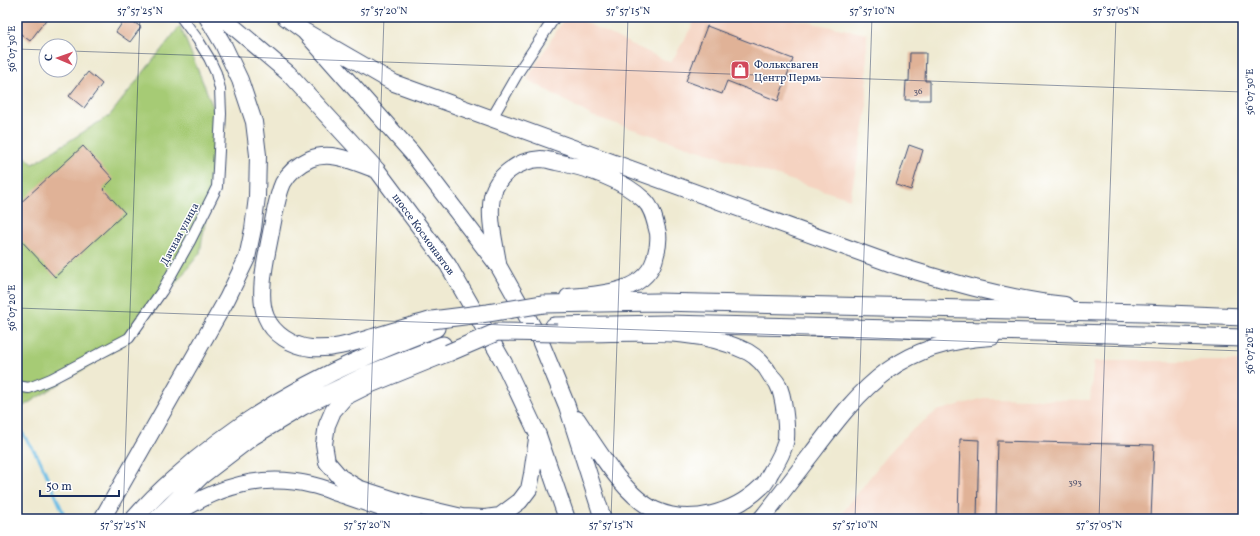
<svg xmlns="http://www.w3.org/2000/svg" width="1260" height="536" font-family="Vollkorn,serif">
  <rect width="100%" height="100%" fill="#fff"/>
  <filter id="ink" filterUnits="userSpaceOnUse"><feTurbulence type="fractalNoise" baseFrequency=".025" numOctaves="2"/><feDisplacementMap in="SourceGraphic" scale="8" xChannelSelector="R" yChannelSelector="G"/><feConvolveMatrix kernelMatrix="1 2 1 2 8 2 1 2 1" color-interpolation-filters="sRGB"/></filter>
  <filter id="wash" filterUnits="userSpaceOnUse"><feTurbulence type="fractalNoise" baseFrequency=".012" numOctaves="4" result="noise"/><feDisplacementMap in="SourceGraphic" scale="16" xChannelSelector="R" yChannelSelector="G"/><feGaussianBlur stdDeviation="0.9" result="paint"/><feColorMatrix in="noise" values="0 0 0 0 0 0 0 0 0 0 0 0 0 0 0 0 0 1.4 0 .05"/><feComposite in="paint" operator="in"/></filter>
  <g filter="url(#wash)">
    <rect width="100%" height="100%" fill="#efead2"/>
    <path fill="#f5d3c1" d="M 565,17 L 574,17 L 671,63 L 697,17 L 783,17 L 867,34 L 867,111 L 850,199 L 592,116 L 527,79 Z
      M 1094,361 L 1243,361 L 1243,519 L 838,519 L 887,455 L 908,433 L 937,411 L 984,398 L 1090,400 Z"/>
    <path fill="#a6cb75" stroke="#607d6a" d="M 180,26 L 217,117 L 210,192 L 200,253 L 129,341 L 17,410 L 17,150 L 33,164 L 110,115 Z"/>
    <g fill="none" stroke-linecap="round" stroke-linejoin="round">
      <path stroke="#6abde6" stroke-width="3" d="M 17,425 L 40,460 L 66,519"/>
    </g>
    <g id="blocks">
      <path fill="#e0b297" d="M 17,17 L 48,17 L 30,41 L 17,31 Z
        M 126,17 L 141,27 L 130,42 L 116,32 Z
        M 707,26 L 793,59 L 778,101 L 727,81 L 722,94 L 686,81 Z
        M 910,53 L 926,53 L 925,81 L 930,81 L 930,100 L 905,100 L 906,81 L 909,81 Z
        M 88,72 L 102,84 L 84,108 L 69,96 Z
        M 909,145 L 923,150 L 911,190 L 896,185 Z
        M 83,146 L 113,179 L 103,189 L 125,213 L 55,277 L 17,236 L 17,206 Z
        M 960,439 L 979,440 L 977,519 L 958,519 Z
        M 998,441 L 1154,445 L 1151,519 L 996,519 Z"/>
    </g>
  </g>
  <g filter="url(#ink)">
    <use href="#blocks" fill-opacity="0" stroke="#3b4b6f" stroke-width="1"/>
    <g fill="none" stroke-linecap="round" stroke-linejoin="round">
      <defs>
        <path id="minor" d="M 492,118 L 519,71 L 555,17
          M 17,386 L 29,388 L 51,379 L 129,338 L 162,291 L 190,241 L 217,187 L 221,114 L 220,89 L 216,73 L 209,58 L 198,40 L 181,17"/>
        <path id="primary" d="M 222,17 L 288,73 L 377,170 L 448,265 L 504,363 L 538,435 L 567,519
          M 285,17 L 304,31 L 412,153 L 499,267 L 539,338 L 567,406 L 603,519
          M 304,31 L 394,83 L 892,264 C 948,281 1006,299 1065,305
          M 374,169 C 354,162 331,150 310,159 C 299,164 289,172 283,183 C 277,196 275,212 272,227 C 268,250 256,294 266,317 C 273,334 292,346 311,348 C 332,350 353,343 373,337 C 393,331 412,325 432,320
          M 498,263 C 495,242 488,219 492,197 C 496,175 519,160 541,159 C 546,159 551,161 556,162 C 585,167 622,179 644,200 C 653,208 655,222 658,233 C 659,241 658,247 656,254 C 649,293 599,295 568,297
          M 557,333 C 621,336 689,323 748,352 C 757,357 766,367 771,376 C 774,379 777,382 778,385 C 784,396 787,427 786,439 C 784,450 777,463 771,472 C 768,477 766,484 761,487 C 734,513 690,526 655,510 C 624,496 596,447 577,419
          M 448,353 L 369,385 L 345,397 L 333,411 L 327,425 L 324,444 L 327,462 L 340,477 L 358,488 L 411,505 L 462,517 L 485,518 L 500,516 L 520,501 L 529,489 L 532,474 L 537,439
          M 102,519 L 227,299 L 247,258 L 253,229 L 257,197 L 258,155 L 254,122 L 240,80 L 223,44 L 207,17
          M 169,519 C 212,488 259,472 312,485 C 322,487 333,492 343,495 C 367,503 390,511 413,519
          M 761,519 C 779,497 796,474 813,452 C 835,423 857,393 887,371 C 917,349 955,339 992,337"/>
        <path id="trunk" d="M 543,304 L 658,302 L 1144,313 L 1243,317
          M 554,326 L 667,324 L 1076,333 L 1243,338
          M 134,519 C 147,504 160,491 175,478 C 230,428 295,388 363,358 C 387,347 411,338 436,328
          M 157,519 L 202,475 L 253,436 L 303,406 L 369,374 L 443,345"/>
      </defs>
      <use href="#minor" stroke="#3b4b6f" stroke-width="12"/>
      <use href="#primary" stroke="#3b4b6f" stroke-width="18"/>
      <use href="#trunk" stroke="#3b4b6f" stroke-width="19"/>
      <use href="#minor" stroke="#fff" stroke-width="10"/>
      <use href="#primary" stroke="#fff" stroke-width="16"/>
      <use href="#trunk" stroke="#fff" stroke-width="17"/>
      <defs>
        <path id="trunk-bridge" d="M 432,320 L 488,313 L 543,304
          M 448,353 L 497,332 L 557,333"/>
      </defs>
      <use href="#trunk-bridge" stroke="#3b4b6f" stroke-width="19" stroke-linecap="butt"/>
      <use href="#trunk-bridge" stroke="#fff" stroke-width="17"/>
    </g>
  </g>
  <path fill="none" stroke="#1b2f5e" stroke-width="1" stroke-opacity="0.45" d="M 17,49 L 46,50M 70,51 L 1243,92M 17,308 L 1243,351M 123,519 L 140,17M 367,519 L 384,17M 611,519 L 628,17M 855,519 L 872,17M 1099,519 L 1116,17"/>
  <defs>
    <symbol id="shop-square" viewBox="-11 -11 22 22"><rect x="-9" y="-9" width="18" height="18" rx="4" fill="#d1495b" stroke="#fff"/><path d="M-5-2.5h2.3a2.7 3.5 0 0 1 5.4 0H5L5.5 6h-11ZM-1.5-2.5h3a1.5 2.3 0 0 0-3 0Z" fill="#fff"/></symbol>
  </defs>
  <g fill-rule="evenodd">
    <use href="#shop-square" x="729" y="59" width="22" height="22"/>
  </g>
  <g text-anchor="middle" stroke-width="3" stroke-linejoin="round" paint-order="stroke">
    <g font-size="9" fill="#4c506c">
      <text x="918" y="94">36</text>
      <text x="1075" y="485">393</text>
    </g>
    <g font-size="11" fill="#1b2f5e" stroke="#fff" text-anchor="start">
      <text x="754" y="68">Фольксваген<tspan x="754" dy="13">Центр Пермь</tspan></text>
    </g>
    <g font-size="11" fill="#1b2f5e" stroke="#fff">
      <text transform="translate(179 234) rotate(-62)" y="4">Дачная улица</text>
      <text transform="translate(424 234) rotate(54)" y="4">шоссе Космонавтов</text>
    </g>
  </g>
  <rect width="1260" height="536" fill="none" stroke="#fff" stroke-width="44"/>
  <g transform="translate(58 58) rotate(272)"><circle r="19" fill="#ffffff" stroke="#a4acbf"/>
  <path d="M0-3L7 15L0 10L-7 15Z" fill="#d1495b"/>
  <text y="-6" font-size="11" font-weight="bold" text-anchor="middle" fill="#1b2f5e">С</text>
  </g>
  <path d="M40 490v6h79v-6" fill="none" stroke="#1b2f5e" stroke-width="2"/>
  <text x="46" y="490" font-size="12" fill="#1b2f5e" stroke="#ffffff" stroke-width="3" paint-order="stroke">50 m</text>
  <rect x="22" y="22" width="1216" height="492" fill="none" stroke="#1b2f5e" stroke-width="1.5"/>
  <g font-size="10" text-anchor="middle" fill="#1b2f5e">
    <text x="140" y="14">57°57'25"N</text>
    <text x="384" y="14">57°57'20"N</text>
    <text x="628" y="14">57°57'15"N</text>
    <text x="872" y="14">57°57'10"N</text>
    <text x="1116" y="14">57°57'05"N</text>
    <text transform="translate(11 49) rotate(-90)" y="4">56°07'30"E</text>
    <text transform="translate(1249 92) rotate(-90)" y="4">56°07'30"E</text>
    <text transform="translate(11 308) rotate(-90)" y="4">56°07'20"E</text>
    <text transform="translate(1249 351) rotate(-90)" y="4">56°07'20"E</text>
    <text x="123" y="528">57°57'25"N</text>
    <text x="367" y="528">57°57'20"N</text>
    <text x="611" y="528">57°57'15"N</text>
    <text x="855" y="528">57°57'10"N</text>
    <text x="1099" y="528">57°57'05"N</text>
  </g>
</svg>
